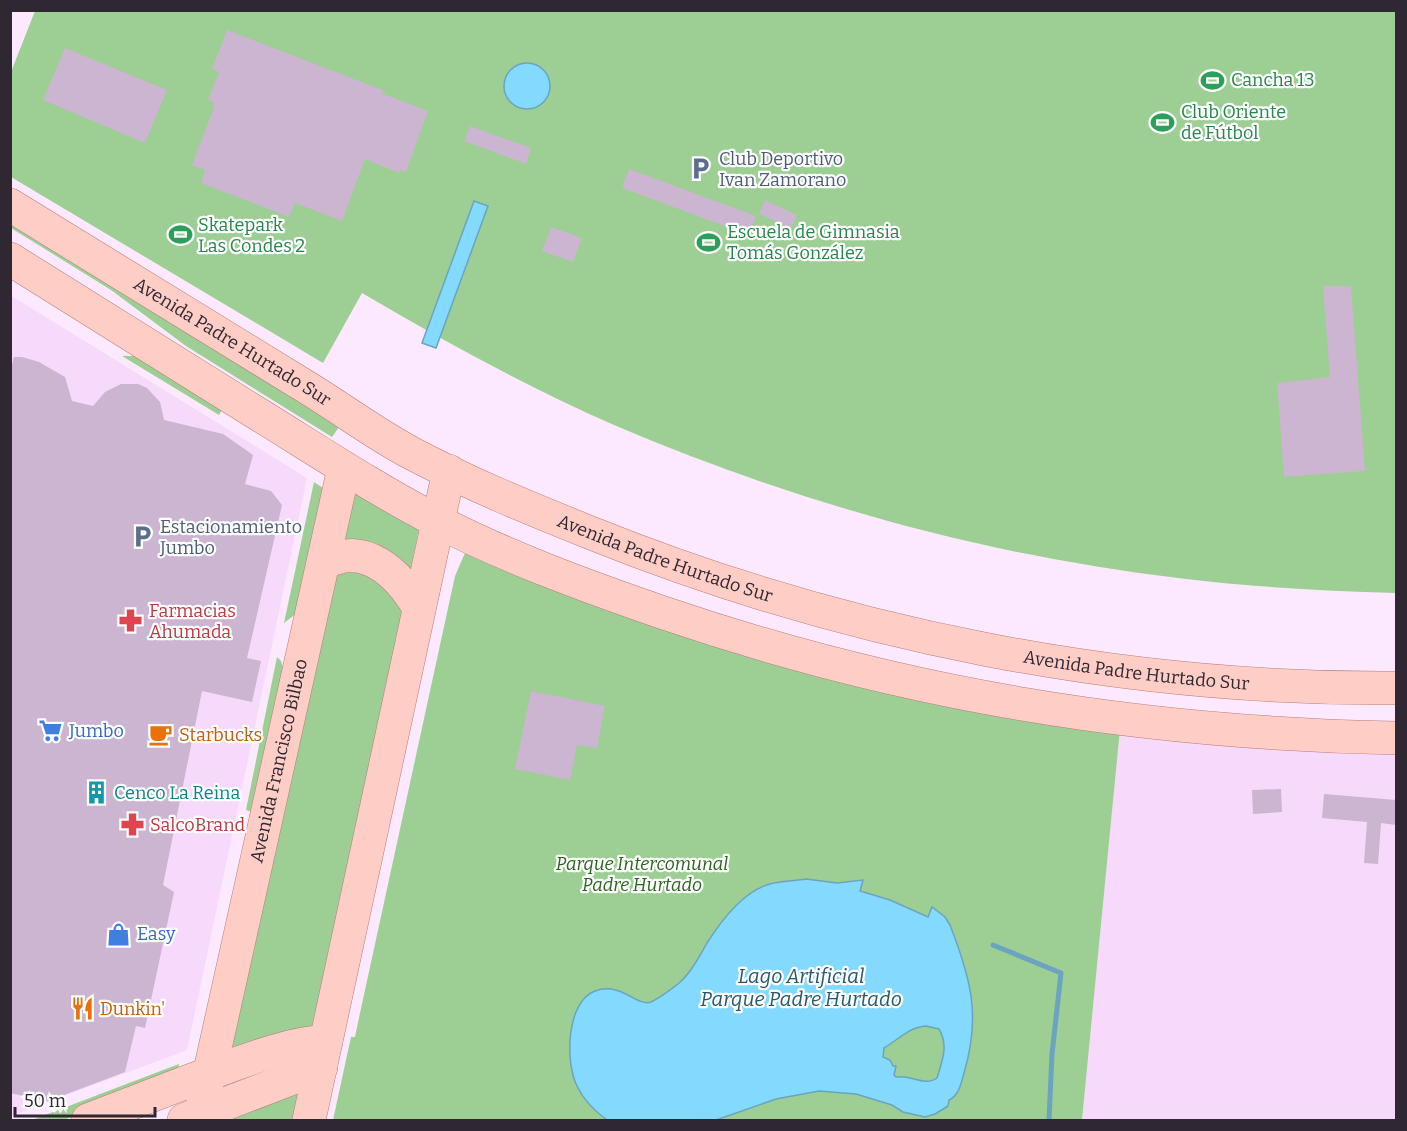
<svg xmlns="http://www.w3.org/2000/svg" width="1407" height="1131" font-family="Bitter,serif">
  <rect width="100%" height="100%" fill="#fce9ff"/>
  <path fill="#f6d9fb" d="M 10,295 L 307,478 L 187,1050 L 11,1116 Z
    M 1120,729 L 1396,745 L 1396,1120 L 1082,1120 Z"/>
  <path fill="#9dce93" d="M 35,11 L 1396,11 L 1396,593 C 1323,591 1251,587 1178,578 C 984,555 794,502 614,425 C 527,387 444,341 362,293 L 323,363 L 11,177 L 11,72 Z
    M 10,223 L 341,424 L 332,437 L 186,346 L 111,290 L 11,228 Z
    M 122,356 L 136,356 L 223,408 L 219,415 Z
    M 314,482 L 323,488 L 297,613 L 284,623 Z
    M 353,491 L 419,529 L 316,1026 L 227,1055 Z
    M 465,553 L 516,572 L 1120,729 L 1082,1120 L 333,1120 L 351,1037 L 355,1037 L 357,1027 L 455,576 Z
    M 277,657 L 281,661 L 284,671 L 253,812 L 246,810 Z
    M 179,1064 L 178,1073 L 64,1120 L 32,1120 Z
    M 301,1086 L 293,1120 L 222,1120 Z"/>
  <path fill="#83dafe" stroke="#6aa4c0" stroke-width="1.5" fill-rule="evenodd" d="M504 86a23 23 0 1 1 46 0a23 23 0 1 1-46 0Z
    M 474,201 L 488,206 L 436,348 L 422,343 Z
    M 806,879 L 837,883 L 863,880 L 860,891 L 890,900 L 928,917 L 932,907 L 945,917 L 950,925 C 971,979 981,1016 964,1073 C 961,1084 959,1095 949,1100 L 948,1106 L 935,1114 L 925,1117 L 903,1112 L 892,1105 L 856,1094 L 819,1091 L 776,1099 L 716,1120 L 607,1120 C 596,1112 583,1099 577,1086 C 565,1062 566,1002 595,991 C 620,981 637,1007 651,1002 C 660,998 670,990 678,984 C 691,973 699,957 707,943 C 721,921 743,891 770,884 C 781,881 794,881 806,879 ZM 926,1026 L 939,1029 C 949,1046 942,1061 937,1078 C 925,1087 910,1074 896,1077 L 894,1075 L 896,1066 L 893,1066 L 890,1060 L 883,1057 L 884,1048 C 898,1040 909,1027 926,1026 Z"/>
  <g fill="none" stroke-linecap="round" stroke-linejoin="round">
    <path stroke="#6aa4c0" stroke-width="5" d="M 993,945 L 1061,973 L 1052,1054 L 1049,1120"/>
  </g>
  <path fill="#cbb5d0" d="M 227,30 L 385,91 L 381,93 L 428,111 L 406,172 L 401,170 L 399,173 L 365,159 L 342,221 L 295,203 L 289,217 L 201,183 L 205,170 L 192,165 L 213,110 L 214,103 L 208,100 L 219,72 L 212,69 Z
    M 65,48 L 167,90 L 145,143 L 43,100 Z
    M 470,126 L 531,148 L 526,164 L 464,141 Z
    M 629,169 L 756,216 L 749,235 L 622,188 Z
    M 765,200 L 797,215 L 791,228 L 759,214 Z
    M 551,227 L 582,238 L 573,262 L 542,251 Z
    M 1323,286 L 1351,286 L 1365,471 L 1284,477 L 1277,383 L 1330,377 Z
    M 14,357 L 22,357 L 39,362 L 65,377 L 72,401 L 93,406 L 105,392 L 121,384 L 138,384 L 147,388 L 160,402 L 164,420 L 223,434 L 253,455 L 245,484 L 271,491 L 282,505 L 247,658 L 261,661 L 252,702 L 202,691 L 163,885 L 174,892 L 145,1028 L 136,1026 L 125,1072 L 48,1101 L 10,1093 L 10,373 Z
    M 531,691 L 605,706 L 597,748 L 577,745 L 570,780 L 515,769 Z
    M 1281,789 L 1282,812 L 1253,814 L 1252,790 Z
    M 1324,794 L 1396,800 L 1396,825 L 1381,823 L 1378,864 L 1364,863 L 1367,822 L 1322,818 Z"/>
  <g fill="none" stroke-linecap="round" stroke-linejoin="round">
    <defs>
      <g id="major">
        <path id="s1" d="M 10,205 C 106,264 202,323 298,382 C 337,405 373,433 413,454 C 470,484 531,509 591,533 C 845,635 1122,690 1396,688"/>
        <path d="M 10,259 C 93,311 176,363 258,414 C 318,451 377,490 439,522 C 509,558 586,586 661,612 C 904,695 1140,733 1396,738"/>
        <path d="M 323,564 C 364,539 399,574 419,608"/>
        <path d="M 88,1120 C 130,1104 173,1087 216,1071 C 252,1058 288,1044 326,1041"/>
        <path d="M 184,1120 L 321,1067"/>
        <path id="s2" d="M 199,1120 L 344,468"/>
        <path d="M 309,1120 L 449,471"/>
      </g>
    </defs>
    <use href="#major" stroke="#b67d79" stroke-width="34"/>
    <use href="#major" stroke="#fecdc6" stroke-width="33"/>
  </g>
  <defs>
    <symbol id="stadium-bare" viewBox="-9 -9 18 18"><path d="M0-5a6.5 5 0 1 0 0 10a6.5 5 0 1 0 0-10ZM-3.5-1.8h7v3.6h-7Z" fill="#2e9e5b" stroke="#fdfdfd" stroke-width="2.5" paint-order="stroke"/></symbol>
    <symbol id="parking-bare" viewBox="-9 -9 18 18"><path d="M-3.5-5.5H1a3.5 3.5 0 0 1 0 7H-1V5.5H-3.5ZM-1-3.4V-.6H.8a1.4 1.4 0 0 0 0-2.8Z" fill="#5c6f8a" stroke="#fdfdfd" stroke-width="2.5" paint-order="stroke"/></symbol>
    <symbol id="pharmacy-bare" viewBox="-9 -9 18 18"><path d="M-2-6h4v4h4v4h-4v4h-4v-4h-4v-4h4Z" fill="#e0444e" stroke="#fdfdfd" stroke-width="2.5" paint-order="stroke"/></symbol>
    <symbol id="supermarket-bare" viewBox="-9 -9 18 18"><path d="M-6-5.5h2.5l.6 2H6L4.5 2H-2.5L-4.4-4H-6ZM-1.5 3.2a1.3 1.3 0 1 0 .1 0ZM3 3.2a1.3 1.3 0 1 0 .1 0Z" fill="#3f7fe0" stroke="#fdfdfd" stroke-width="2.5" paint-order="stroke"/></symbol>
    <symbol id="cafe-bare" viewBox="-9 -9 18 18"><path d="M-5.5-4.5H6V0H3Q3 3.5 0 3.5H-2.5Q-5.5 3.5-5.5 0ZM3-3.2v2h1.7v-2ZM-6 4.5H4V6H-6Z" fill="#e8710a" stroke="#fdfdfd" stroke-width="2.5" paint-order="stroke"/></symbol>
    <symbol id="building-bare" viewBox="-9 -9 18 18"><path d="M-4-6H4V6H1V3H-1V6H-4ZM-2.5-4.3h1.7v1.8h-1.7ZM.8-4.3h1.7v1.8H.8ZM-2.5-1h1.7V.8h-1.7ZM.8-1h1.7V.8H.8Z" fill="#0f9aa8" stroke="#fdfdfd" stroke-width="2.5" paint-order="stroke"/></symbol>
    <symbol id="shop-bare" viewBox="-9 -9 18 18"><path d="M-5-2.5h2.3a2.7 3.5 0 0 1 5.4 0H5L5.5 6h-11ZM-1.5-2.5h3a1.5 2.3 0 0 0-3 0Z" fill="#3f7fe0" stroke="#fdfdfd" stroke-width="2.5" paint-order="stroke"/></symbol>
    <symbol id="restaurant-bare" viewBox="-9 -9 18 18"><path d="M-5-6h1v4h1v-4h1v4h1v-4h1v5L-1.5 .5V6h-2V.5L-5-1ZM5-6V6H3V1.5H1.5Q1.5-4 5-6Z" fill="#e8710a" stroke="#fdfdfd" stroke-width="2.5" paint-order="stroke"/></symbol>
  </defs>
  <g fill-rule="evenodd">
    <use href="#stadium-bare" x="1196" y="64" width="33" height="33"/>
    <use href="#stadium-bare" x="1146" y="106" width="33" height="33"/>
    <use href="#parking-bare" x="684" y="152" width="33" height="33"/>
    <use href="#stadium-bare" x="164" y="218" width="33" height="33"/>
    <use href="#stadium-bare" x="692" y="226" width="33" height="33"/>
    <use href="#parking-bare" x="126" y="520" width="33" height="33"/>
    <use href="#pharmacy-bare" x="114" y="604" width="33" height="33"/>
    <use href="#supermarket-bare" x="34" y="714" width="33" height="33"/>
    <use href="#cafe-bare" x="144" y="718" width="33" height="33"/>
    <use href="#building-bare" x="80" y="776" width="33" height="33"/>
    <use href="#pharmacy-bare" x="116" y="808" width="33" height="33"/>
    <use href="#shop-bare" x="102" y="918" width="33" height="33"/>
    <use href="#restaurant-bare" x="66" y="992" width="33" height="33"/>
  </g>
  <g text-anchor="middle" stroke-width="4.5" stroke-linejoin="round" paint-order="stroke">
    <g font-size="18" fill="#27864d" stroke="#fdfdfd" text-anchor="start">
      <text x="1231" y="86">Cancha 13</text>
      <text x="1181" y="118">Club Oriente<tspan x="1181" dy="21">de Fútbol</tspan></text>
      <text x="198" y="231">Skatepark<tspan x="198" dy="21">Las Condes 2</tspan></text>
      <text x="727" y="238">Escuela de Gimnasia<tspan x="727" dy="21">Tomás González</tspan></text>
    </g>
    <g font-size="18" fill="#4e5e75" stroke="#fdfdfd" text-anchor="start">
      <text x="719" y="165">Club Deportivo<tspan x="719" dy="21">Ivan Zamorano</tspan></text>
      <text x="160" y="533">Estacionamiento<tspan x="160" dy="21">Jumbo</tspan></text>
    </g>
    <g font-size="18" fill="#2f2731" stroke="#fdfdfd">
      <text dy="6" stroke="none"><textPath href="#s1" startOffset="261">Avenida Padre Hurtado Sur</textPath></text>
      <text dy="6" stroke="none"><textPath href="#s1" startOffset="747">Avenida Padre Hurtado Sur</textPath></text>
      <text dy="6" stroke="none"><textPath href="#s1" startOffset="1233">Avenida Padre Hurtado Sur</textPath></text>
      <text dy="6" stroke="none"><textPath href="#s2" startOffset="368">Avenida Francisco Bilbao</textPath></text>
    </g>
    <g font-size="18" fill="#be3a42" stroke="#fdfdfd" text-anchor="start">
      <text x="149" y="617">Farmacias<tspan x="149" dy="21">Ahumada</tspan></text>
      <text x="150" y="831">SalcoBrand</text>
    </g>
    <g font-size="18" fill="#366cbe" stroke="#fdfdfd" text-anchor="start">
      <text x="69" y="737">Jumbo</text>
      <text x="137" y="940">Easy</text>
    </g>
    <g font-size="18" fill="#c56008" stroke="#fdfdfd" text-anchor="start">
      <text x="179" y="741">Starbucks</text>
      <text x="100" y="1015">Dunkin'</text>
    </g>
    <g font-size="18" fill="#0d838f" stroke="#fdfdfd" text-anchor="start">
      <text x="114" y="799">Cenco La Reina</text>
    </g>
    <g font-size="18" font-style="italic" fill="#29651d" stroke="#fdfdfd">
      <text x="642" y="870">Parque Intercomunal<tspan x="642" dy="21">Padre Hurtado</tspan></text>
    </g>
    <g font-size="20" font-style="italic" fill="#28586b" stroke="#fdfdfd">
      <text x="801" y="983">Lago Artificial<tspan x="801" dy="23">Parque Padre Hurtado</tspan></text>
    </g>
  </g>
  <rect width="1407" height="1131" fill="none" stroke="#2f2731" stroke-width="24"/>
  <path d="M15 1107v9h140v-9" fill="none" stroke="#2f2731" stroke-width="3"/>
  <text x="24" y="1107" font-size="18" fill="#2f2731" stroke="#fdfdfd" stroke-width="4.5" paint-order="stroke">50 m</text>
</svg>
